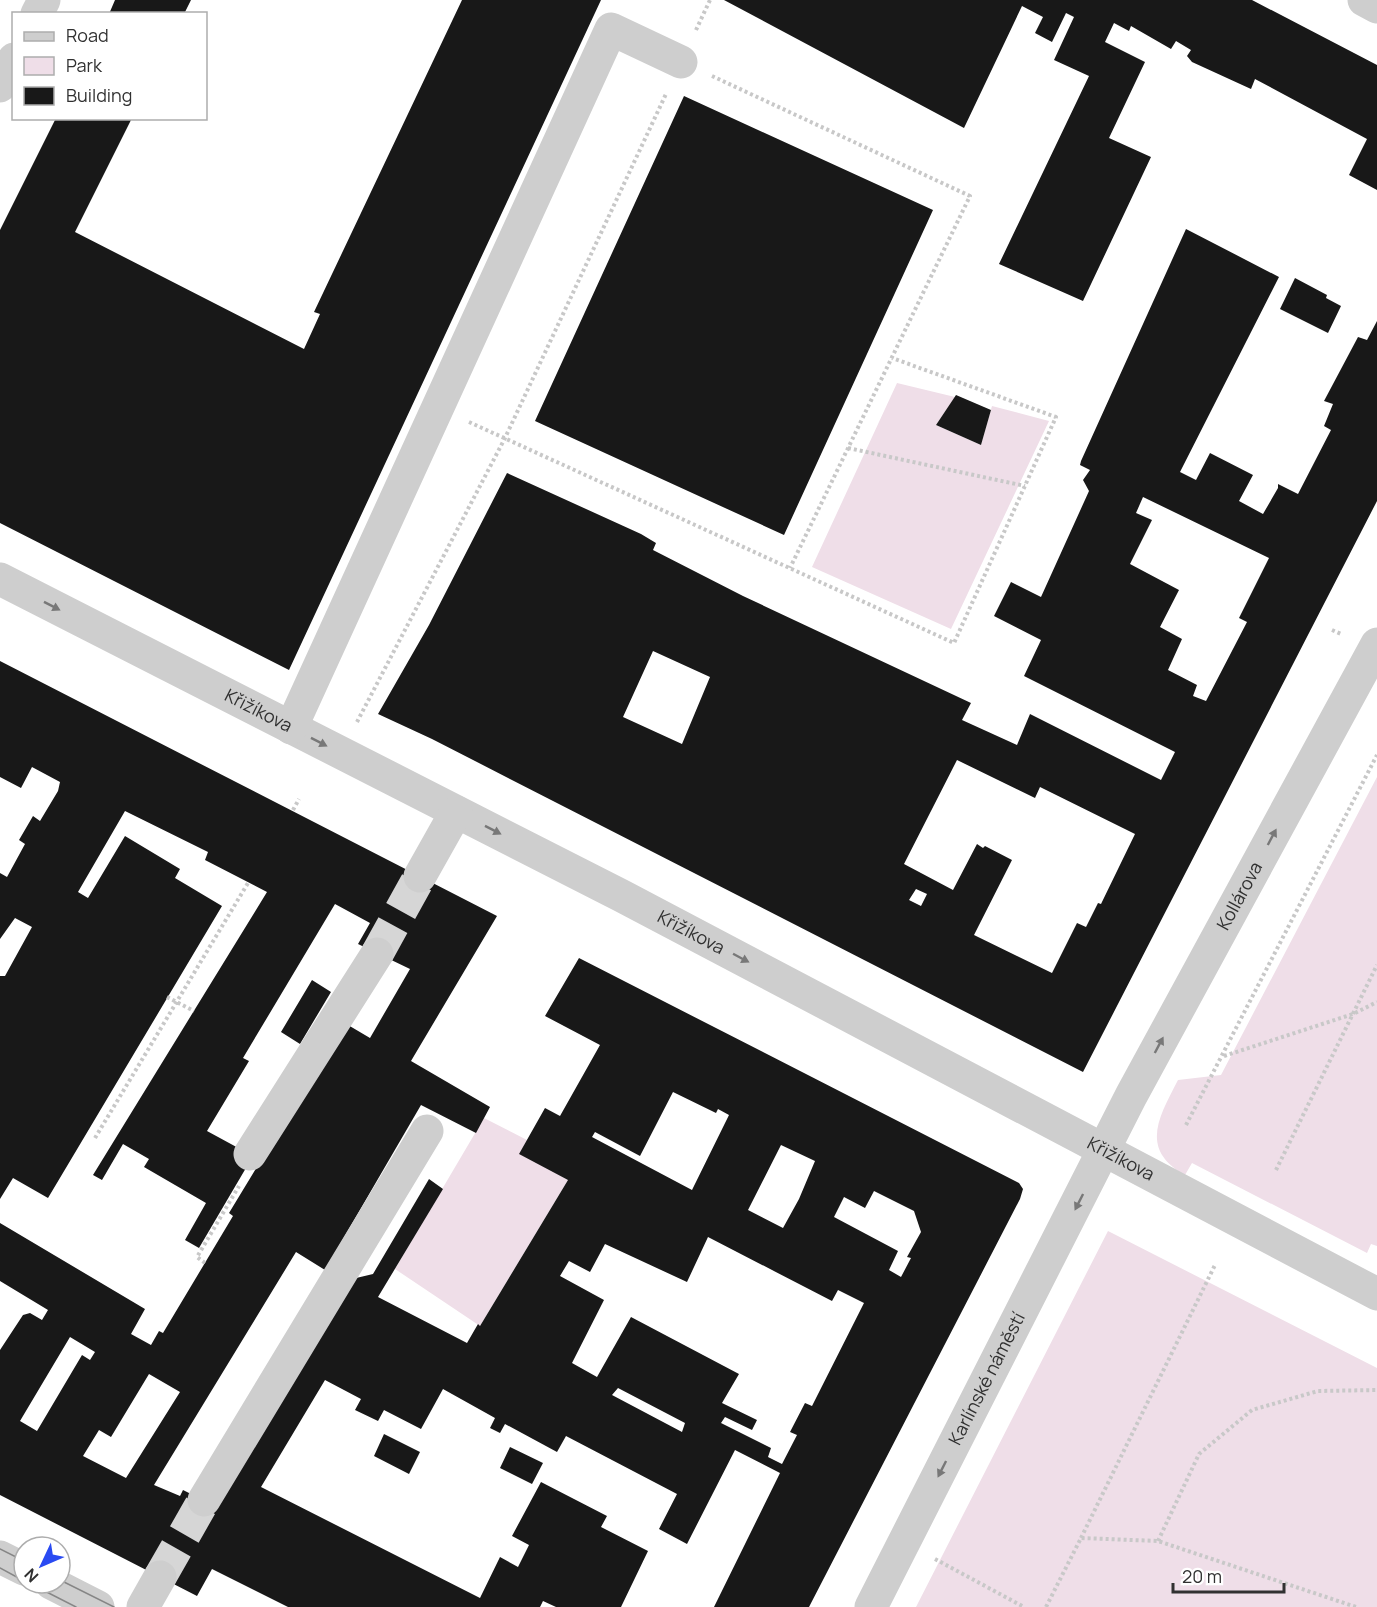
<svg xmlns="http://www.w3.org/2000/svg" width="1377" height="1607" font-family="Manrope,sans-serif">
  <rect width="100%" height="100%" fill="#fff"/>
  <path fill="#efdee8" d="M 897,383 L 955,397 L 936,425 L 981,445 L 992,406 L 1049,421 L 951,629 L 812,567 Z
    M 1377,777 L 1377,1246 L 1371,1244 L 1367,1253 L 1192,1163 L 1185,1175 C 1139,1149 1159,1117 1178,1080 L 1221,1075 Z
    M 484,1118 L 527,1140 L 520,1153 L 568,1180 L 480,1326 L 395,1269 Z
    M 1108,1231 L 1377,1368 L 1377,1607 L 916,1607 Z"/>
  <path fill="#181818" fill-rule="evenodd" d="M 115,0 L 191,0 L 184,14 L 109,14 Z
    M 462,0 L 601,0 L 289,670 L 0,523 L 0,230 L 56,118 L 132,118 L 75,232 L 304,349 L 320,314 L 314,312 Z
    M 724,0 L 1252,0 L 1377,65 L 1377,190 L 1349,175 L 1367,139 L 1255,79 L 1251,89 L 1192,62 L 1187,56 L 1191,50 L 1176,41 L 1171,49 L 1131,26 L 1129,31 L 1114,23 L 1105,42 L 1145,62 L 1109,138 L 1151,157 L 1083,301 L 999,264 L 1089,76 L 1054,60 L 1074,17 L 1066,13 L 1052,42 L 1035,33 L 1043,17 L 1022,6 L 964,128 Z
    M 684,96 L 933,210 L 784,535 L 535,421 Z
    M 1186,229 L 1279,277 L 1180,472 L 1196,480 L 1210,453 L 1253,475 L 1239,501 L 1263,514 L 1278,488 L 1278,484 L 1298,494 L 1331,430 L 1324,426 L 1333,404 L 1324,401 L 1358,337 L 1367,340 L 1377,321 L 1377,501 L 1083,1072 L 432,739 L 378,714 L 429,625 L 507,473 L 641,534 L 656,543 L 653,550 L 743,596 L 971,703 L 962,720 L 1017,745 L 1030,714 L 1161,780 L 1175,752 L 1024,676 L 1041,640 L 994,616 L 1011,582 L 1041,597 L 1089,491 L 1083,480 L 1090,470 L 1080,465 L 1081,461 ZM 1143,497 L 1269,558 L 1239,618 L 1247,622 L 1206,701 L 1193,696 L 1197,685 L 1168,670 L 1182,639 L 1160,627 L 1179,590 L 1130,564 L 1152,520 L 1136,513 ZM 653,651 L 710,677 L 682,744 L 623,717 ZM 957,760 L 1035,798 L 1040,787 L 1135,834 L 1101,904 L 1098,903 L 1086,927 L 1077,923 L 1052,973 L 974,935 L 1012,860 L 985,846 L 983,848 L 977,844 L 953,890 L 904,864 ZM 916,889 L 927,894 L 921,906 L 909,900 Z
    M 1295,278 L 1327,295 L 1326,298 L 1341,306 L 1328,333 L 1280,309 Z
    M 956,395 L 991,410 L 981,445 L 936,425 Z
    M 0,661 L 497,916 L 411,1061 L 490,1107 L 476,1133 L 421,1105 L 325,1270 L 296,1252 L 154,1485 L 180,1496 L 183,1490 L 215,1506 L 352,1279 L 373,1274 L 429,1179 L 443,1189 L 378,1297 L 467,1343 L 478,1324 L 480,1326 L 568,1180 L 519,1154 L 545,1108 L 560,1116 L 600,1045 L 545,1016 L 579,958 L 1019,1183 L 1023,1189 L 1020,1199 L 809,1607 L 714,1607 L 780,1473 L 735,1450 L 687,1544 L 659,1529 L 677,1494 L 566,1436 L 557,1452 L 505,1424 L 500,1433 L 490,1428 L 495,1418 L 443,1389 L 421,1429 L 384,1410 L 378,1421 L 355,1410 L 361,1399 L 325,1380 L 261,1487 L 480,1598 L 500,1557 L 518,1567 L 529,1545 L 512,1536 L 541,1482 L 607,1516 L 601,1527 L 648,1551 L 621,1607 L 556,1607 L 543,1601 L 540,1607 L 288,1607 L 212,1569 L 197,1596 L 0,1495 L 0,1350 L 23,1315 L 30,1313 L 42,1320 L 48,1310 L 0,1281 L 0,1223 L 145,1309 L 131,1334 L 151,1345 L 159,1331 L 163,1333 L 233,1216 L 229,1213 L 338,1033 L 348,1025 L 370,1038 L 410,969 L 358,944 L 370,923 L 335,904 L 243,1058 L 249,1061 L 207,1131 L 253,1156 L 199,1248 L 185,1240 L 206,1203 L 144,1167 L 149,1159 L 123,1144 L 102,1180 L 93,1175 L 267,892 L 205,860 L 208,852 L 125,811 L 78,892 L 88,898 L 125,836 L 180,869 L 175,878 L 222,906 L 48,1198 L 13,1178 L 0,1199 L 0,976 L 5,976 L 32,927 L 15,918 L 0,939 L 0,873 L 7,877 L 25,844 L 19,840 L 33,816 L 40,821 L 58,791 L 60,782 L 32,767 L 21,788 L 0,777 ZM 673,1092 L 716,1113 L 718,1109 L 729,1115 L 692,1190 L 592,1137 L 595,1132 L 640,1156 ZM 781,1145 L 815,1161 L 799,1199 L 783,1228 L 748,1210 ZM 874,1191 L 914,1211 L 921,1232 L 907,1257 L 911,1258 L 901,1277 L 889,1270 L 898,1251 L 834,1217 L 844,1197 L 865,1208 ZM 708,1237 L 832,1301 L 838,1290 L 864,1303 L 812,1406 L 805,1403 L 790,1432 L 797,1435 L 782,1464 L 768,1457 L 771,1448 L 721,1423 L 725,1417 L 752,1430 L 757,1420 L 722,1403 L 739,1374 L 631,1317 L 597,1377 L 572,1363 L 604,1300 L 560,1276 L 569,1261 L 590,1272 L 605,1244 L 687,1282 ZM 70,1337 L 95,1352 L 90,1360 L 82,1355 L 37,1431 L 20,1421 ZM 149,1374 L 180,1392 L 126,1478 L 83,1456 L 99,1430 L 111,1437 ZM 618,1388 L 685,1423 L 682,1432 L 612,1395 Z
    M 312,980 L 331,992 L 300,1044 L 281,1032 Z
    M 384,1434 L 420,1452 L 409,1474 L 374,1456 Z
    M 510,1447 L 543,1463 L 532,1484 L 500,1468 Z"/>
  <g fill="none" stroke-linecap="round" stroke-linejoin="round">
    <path stroke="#d6d6d6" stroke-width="33" stroke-dasharray="33 16" stroke-linecap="butt" d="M 377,954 L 420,876
      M 160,1577 L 204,1500"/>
    <path stroke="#c8c8c8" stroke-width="4" stroke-dasharray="3 3" stroke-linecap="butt" d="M 696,30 L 710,0
      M 712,76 L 970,196 L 790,568
      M 469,422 L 954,643 L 1056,417 L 892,358
      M 848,448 L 1025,486
      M 1332,630 L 1341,634
      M 357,722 L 505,438 L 666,94
      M 293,810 L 299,799
      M 167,997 L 194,1011
      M 1224,1056 L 1353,1014 L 1377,1002
      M 1186,1125 L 1377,755
      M 95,1138 L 248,883
      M 1276,1170 L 1377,965
      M 205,1263 L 197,1257 L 239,1186
      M 1081,1538 L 1215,1265
      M 1158,1541 L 1199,1454 L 1252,1410 L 1318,1391 L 1377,1390
      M 935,1559 L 1024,1607
      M 1046,1607 L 1081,1538 L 1158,1541 L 1356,1607"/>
    <g stroke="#cecece" stroke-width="33">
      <path d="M 1364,0 L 1377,7"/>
      <path d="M 37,14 L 44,0"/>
      <path d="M 0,86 L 14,59"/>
      <path id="s1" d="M 0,579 L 622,896 L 1377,1294"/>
      <path d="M 291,728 L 611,29 L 681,62"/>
      <path d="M 420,876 L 456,812"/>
      <path d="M 250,1154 L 377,954"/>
      <path d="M 204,1500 L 427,1131"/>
      <path d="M 0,1557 L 24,1569"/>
      <path d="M 51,1583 L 98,1607"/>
      <path d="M 143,1607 L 160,1577"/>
      <path id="s2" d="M 871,1607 L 1131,1096 L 1377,644"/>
    </g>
    <path stroke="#868686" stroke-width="1.5" d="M 0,1549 L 24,1561
      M 0,1568 L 24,1581
      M 60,1580 L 114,1607
      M 29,1583 L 76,1607"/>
  </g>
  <defs><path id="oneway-solid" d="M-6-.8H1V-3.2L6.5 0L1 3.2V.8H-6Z" transform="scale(1.5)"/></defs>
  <g fill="#787878">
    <use href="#oneway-solid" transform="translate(52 606) rotate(27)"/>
    <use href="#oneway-solid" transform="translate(319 742) rotate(27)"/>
    <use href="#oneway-solid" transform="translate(493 830) rotate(27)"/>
    <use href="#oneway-solid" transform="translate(1272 837) rotate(-62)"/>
    <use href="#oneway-solid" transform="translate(741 958) rotate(28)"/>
    <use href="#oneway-solid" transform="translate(1159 1045) rotate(-62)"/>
    <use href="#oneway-solid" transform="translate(1079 1202) rotate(117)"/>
    <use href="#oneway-solid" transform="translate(942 1469) rotate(117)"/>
  </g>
  <g text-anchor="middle" stroke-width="6" stroke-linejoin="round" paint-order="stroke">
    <g font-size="18" fill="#313131" stroke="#fff">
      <text dy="6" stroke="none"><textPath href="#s1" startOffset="290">Křižíkova</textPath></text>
      <text dy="6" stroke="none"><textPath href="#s2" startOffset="801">Kollárova</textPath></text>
      <text dy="6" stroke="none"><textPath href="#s1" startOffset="776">Křižíkova</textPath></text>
      <text dy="6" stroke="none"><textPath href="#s1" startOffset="1262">Křižíkova</textPath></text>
      <text dy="6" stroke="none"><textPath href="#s2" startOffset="256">Karlínské náměstí</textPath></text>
    </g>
  </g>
  <rect x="12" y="12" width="195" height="108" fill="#ffffff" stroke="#adadad" stroke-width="1.5"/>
  <rect x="24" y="32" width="30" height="9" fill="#cecece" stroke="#adadad" stroke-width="1.5"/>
  <text x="66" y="42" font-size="18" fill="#313131">Road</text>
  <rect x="24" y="57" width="30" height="18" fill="#efdee8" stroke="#adadad" stroke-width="1.5"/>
  <text x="66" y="72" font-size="18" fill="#313131">Park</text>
  <rect x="24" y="87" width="30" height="18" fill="#181818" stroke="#adadad" stroke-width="1.5"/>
  <text x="66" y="102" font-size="18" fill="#313131">Building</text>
  <g transform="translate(42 1565) rotate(226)"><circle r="28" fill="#ffffff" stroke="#adadad" stroke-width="1.5"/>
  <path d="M0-4.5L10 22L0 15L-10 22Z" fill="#294af2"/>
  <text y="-9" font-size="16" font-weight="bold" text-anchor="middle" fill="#313131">N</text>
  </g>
  <path d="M1173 1583v9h111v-9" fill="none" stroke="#313131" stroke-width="3"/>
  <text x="1182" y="1583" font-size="18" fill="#313131" stroke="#ffffff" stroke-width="4.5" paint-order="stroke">20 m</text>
</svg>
